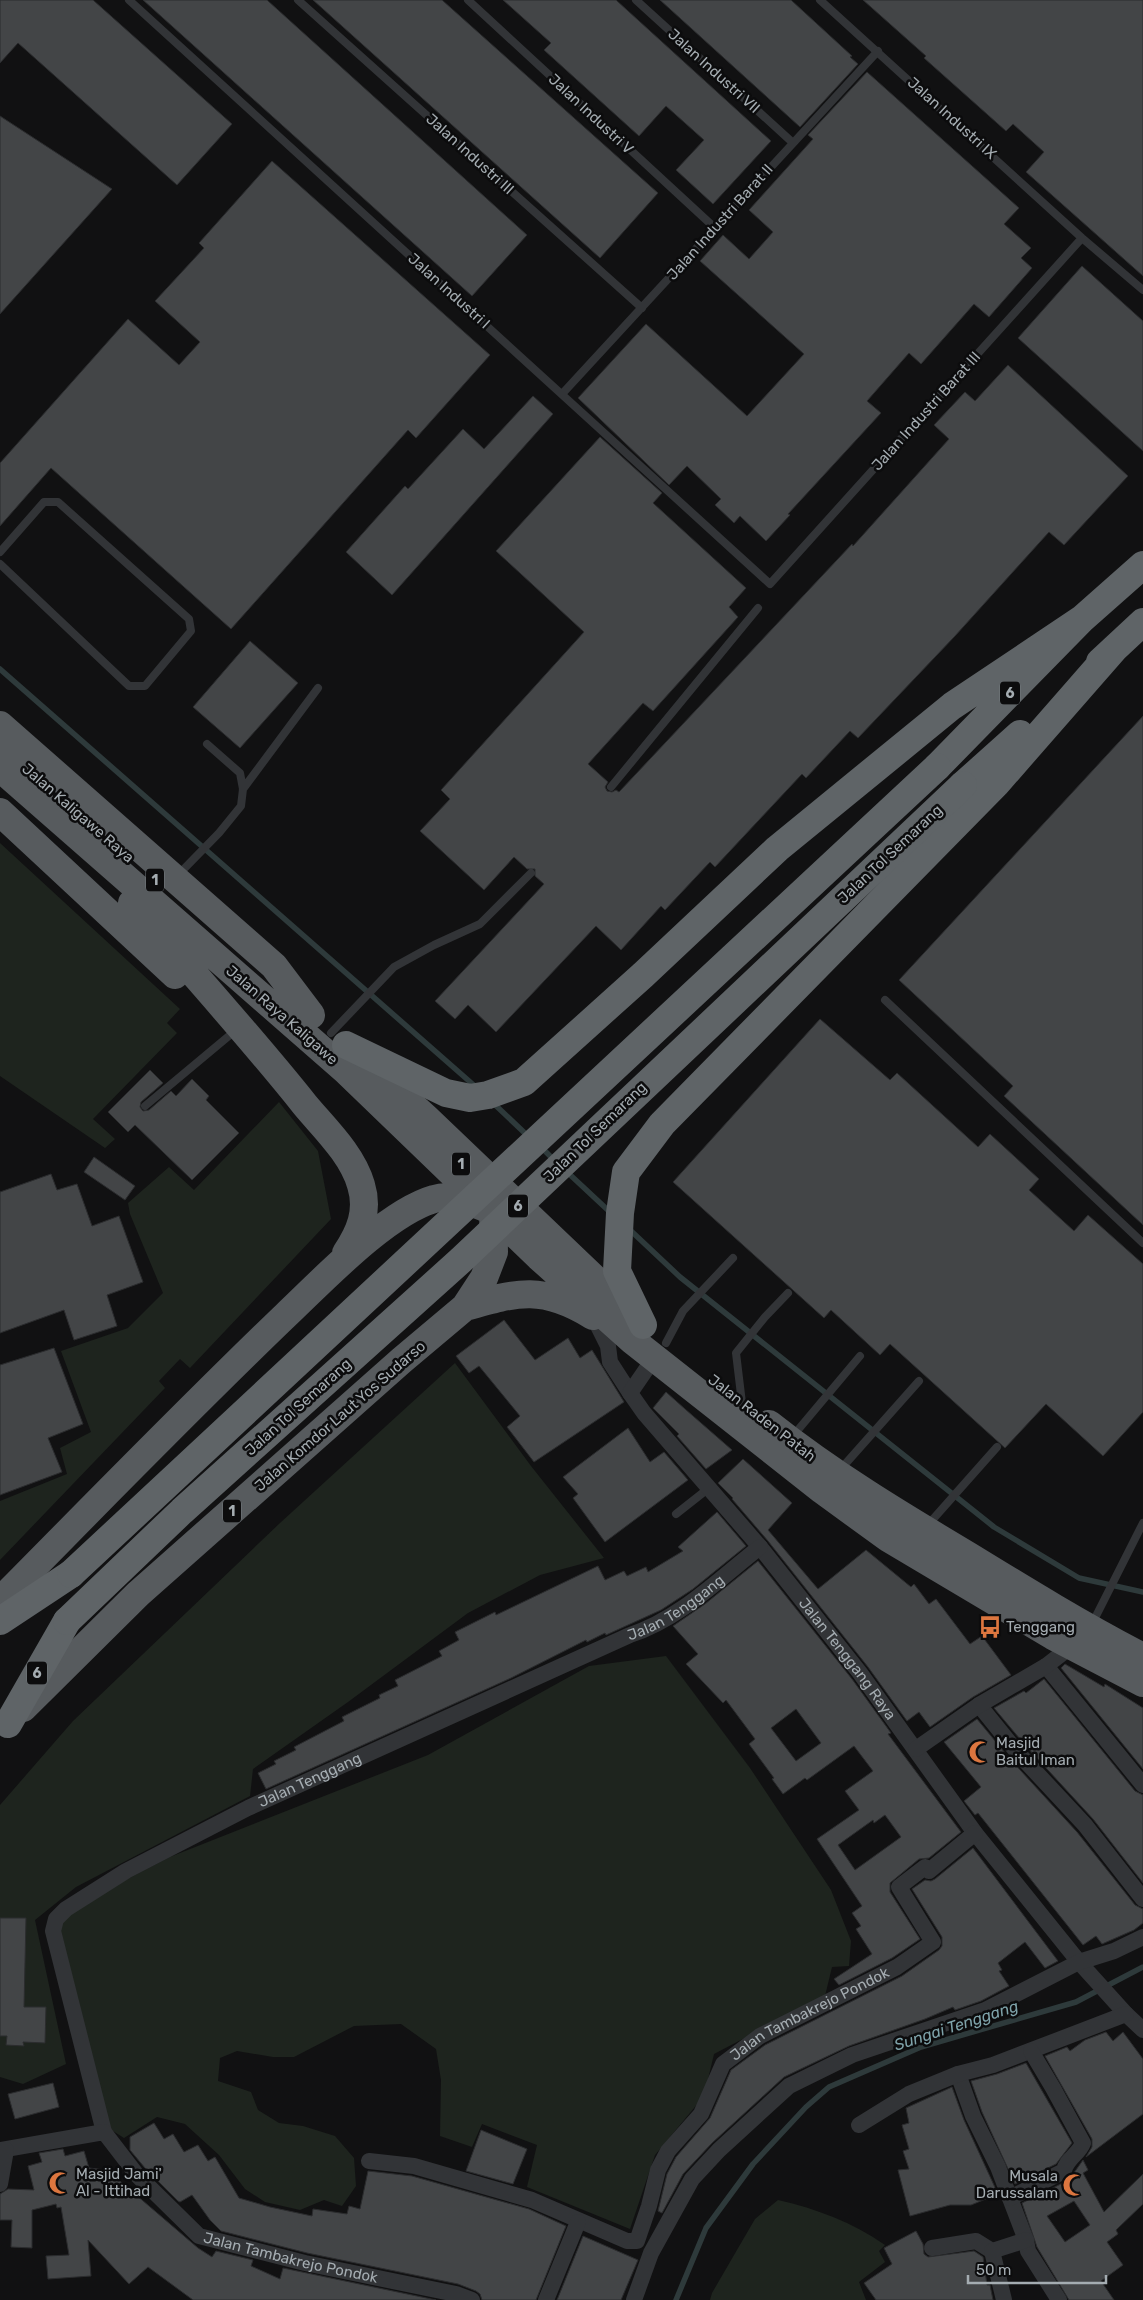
<svg xmlns="http://www.w3.org/2000/svg" width="1143" height="2300" font-family="Rubik,sans-serif">
  <rect width="100%" height="100%" fill="#111112"/>
  <path fill="#1e241e" d="M 0,843 L 180,1009 L 167,1023 L 177,1033 L 93,1119 L 115,1139 L 105,1148 L 0,1076 Z
    M 279,1102 L 318,1151 L 331,1219 L 190,1368 L 180,1359 L 159,1381 L 165,1388 L 0,1560 L 0,1501 L 67,1474 L 60,1448 L 91,1432 L 61,1351 L 128,1328 L 163,1293 L 130,1214 L 128,1203 L 169,1167 L 194,1190 Z
    M 455,1363 L 531,1466 L 604,1558 L 540,1575 L 468,1613 L 348,1702 L 253,1769 L 250,1796 L 76,1887 L 35,1920 L 66,2064 L 23,2084 L 0,2077 L 0,1805 L 73,1721 L 280,1523 Z
    M 666,1656 L 750,1768 L 831,1890 L 851,1941 L 849,1966 L 832,1967 L 825,1996 L 714,2054 L 704,2096 L 655,2155 L 630,2229 L 527,2187 L 537,2145 L 482,2124 L 472,2147 L 440,2136 L 441,2080 L 436,2049 L 401,2024 L 354,2026 L 294,2057 L 273,2057 L 237,2051 L 220,2058 L 218,2081 L 251,2092 L 258,2110 L 279,2123 L 303,2126 L 335,2136 L 354,2158 L 356,2186 L 342,2206 L 324,2200 L 300,2210 L 265,2202 L 245,2189 L 219,2155 L 185,2124 L 157,2117 L 124,2138 L 94,2119 L 56,1924 L 73,1907 L 170,1857 L 428,1755 L 589,1666 Z
    M 778,2200 C 817,2209 852,2222 885,2245 L 879,2251 L 885,2262 L 859,2282 L 866,2300 L 710,2300 L 712,2293 L 755,2219 Z"/>
  <g fill="none" stroke-linecap="round" stroke-linejoin="round">
    <path stroke="#2e3a3b" stroke-width="5.5" d="M 0,669 L 477,1088
      M 491,1101 L 530,1138
      M 541,1147 L 556,1162
      M 566,1171 L 611,1213
      M 629,1229 L 680,1277 L 994,1527 L 1079,1578 L 1143,1592
      M 676,2300 L 706,2228 L 753,2164 L 806,2107 L 829,2087 L 921,2047 L 1076,2002 L 1143,1967"/>
  </g>
  <path fill="#434547" stroke="#2b2c2e" fill-rule="evenodd" d="M 0,0 L 93,0 L 232,124 L 177,185 L 18,43 L 0,63 Z
    M 143,0 L 267,0 L 527,235 L 472,296 Z
    M 313,0 L 442,0 L 658,193 L 600,258 Z
    M 503,0 L 616,0 L 771,141 L 713,204 L 676,170 L 704,140 L 666,106 L 639,136 L 544,50 L 551,43 Z
    M 660,0 L 791,0 L 852,56 L 850,57 L 858,64 L 800,127 Z
    M 863,0 L 1143,0 L 1143,276 L 1026,172 L 1044,152 L 1013,124 L 1006,131 L 924,58 L 926,56 Z
    M 867,72 L 1019,208 L 1004,224 L 1031,248 L 1021,258 L 1032,268 L 989,317 L 974,304 L 921,364 L 909,353 L 867,401 L 881,413 L 788,514 L 790,515 L 766,541 L 740,516 L 734,523 L 715,505 L 721,499 L 687,466 L 669,485 L 578,398 L 646,324 L 747,416 L 804,354 L 700,261 L 723,235 L 749,259 L 773,232 L 749,210 L 813,139 L 808,135 Z
    M 0,116 L 112,189 L 0,314 Z
    M 272,161 L 490,355 L 416,438 L 408,430 L 231,629 L 51,468 L 0,526 L 0,463 L 128,319 L 179,365 L 200,342 L 155,301 L 204,248 L 199,243 Z
    M 1082,266 L 1143,321 L 1143,451 L 1018,338 Z
    M 1008,365 L 1128,476 L 1064,545 L 1049,532 L 955,636 L 858,738 L 850,731 L 806,778 L 802,774 L 715,867 L 710,862 L 665,910 L 661,906 L 621,950 L 596,926 L 496,1032 L 468,1005 L 455,1019 L 435,1001 L 544,884 L 535,876 L 535,869 L 527,869 L 514,857 L 484,890 L 420,831 L 450,799 L 441,790 L 584,632 L 496,551 L 600,437 L 662,493 L 653,503 L 746,588 L 729,607 L 738,617 L 653,711 L 643,703 L 588,764 L 608,782 L 605,787 L 607,791 L 612,792 L 616,790 L 619,792 L 852,544 L 853,546 L 949,439 L 934,425 L 965,392 L 975,401 Z
    M 533,396 L 553,414 L 392,595 L 346,552 L 405,486 L 408,489 L 463,429 L 484,449 Z
    M 250,641 L 298,683 L 240,748 L 193,707 Z
    M 1143,716 L 1143,1225 L 1004,1096 L 1013,1086 L 899,980 Z
    M 820,1019 L 890,1080 L 897,1073 L 978,1147 L 990,1134 L 1039,1179 L 1029,1190 L 1074,1231 L 1088,1215 L 1143,1264 L 1143,1412 L 1103,1456 L 1046,1404 L 1005,1448 L 890,1344 L 880,1355 L 831,1310 L 824,1318 L 673,1182 Z
    M 150,1070 L 163,1083 L 141,1102 L 140,1107 L 143,1111 L 149,1110 L 171,1091 L 176,1096 L 192,1079 L 209,1096 L 206,1100 L 239,1133 L 192,1180 L 135,1125 L 128,1132 L 108,1112 Z
    M 94,1157 L 135,1186 L 125,1200 L 84,1172 Z
    M 51,1174 L 57,1190 L 77,1184 L 92,1226 L 119,1216 L 143,1282 L 107,1295 L 117,1326 L 74,1340 L 64,1310 L 0,1333 L 0,1192 Z
    M 504,1320 L 535,1360 L 568,1338 L 580,1358 L 592,1350 L 624,1402 L 534,1462 L 507,1427 L 520,1416 L 479,1366 L 469,1373 L 456,1356 Z
    M 54,1348 L 83,1424 L 48,1438 L 62,1472 L 0,1495 L 0,1365 Z
    M 666,1392 L 685,1409 L 732,1450 L 706,1469 L 677,1436 L 679,1434 L 653,1408 Z
    M 628,1428 L 650,1462 L 664,1452 L 688,1480 L 605,1542 L 573,1498 L 578,1494 L 563,1477 Z
    M 743,1459 L 792,1503 L 768,1530 L 818,1589 L 866,1550 L 911,1587 L 914,1584 L 929,1604 L 936,1599 L 970,1644 L 982,1636 L 1011,1675 L 973,1697 L 930,1727 L 919,1712 L 907,1721 L 868,1667 L 768,1541 L 732,1499 L 733,1498 L 718,1483 Z
    M 717,1512 L 746,1546 L 693,1589 L 661,1610 L 606,1635 L 605,1633 L 587,1642 L 586,1640 L 511,1678 L 266,1789 L 258,1773 L 276,1764 L 274,1761 L 296,1750 L 294,1747 L 344,1721 L 342,1717 L 380,1698 L 379,1695 L 398,1686 L 395,1680 L 442,1656 L 439,1651 L 459,1640 L 455,1632 L 495,1612 L 496,1615 L 598,1566 L 605,1580 L 624,1571 L 627,1576 L 646,1567 L 648,1572 L 683,1551 L 678,1547 Z
    M 758,1561 L 852,1679 L 891,1733 L 888,1734 L 961,1832 L 929,1858 L 919,1859 L 890,1883 L 890,1892 L 920,1939 L 892,1958 L 839,1985 L 834,1979 L 872,1954 L 856,1929 L 861,1926 L 852,1913 L 862,1906 L 817,1839 L 859,1810 L 845,1791 L 873,1771 L 854,1746 L 807,1780 L 805,1778 L 783,1794 L 772,1779 L 774,1778 L 749,1744 L 755,1739 L 726,1700 L 723,1703 L 686,1664 L 698,1654 L 673,1626 L 705,1604 ZM 796,1709 L 821,1743 L 796,1761 L 771,1728 ZM 885,1815 L 901,1837 L 855,1870 L 838,1845 L 873,1820 L 874,1823 Z
    M 1065,1664 L 1104,1687 L 1105,1684 L 1143,1708 L 1143,1769 L 1061,1668 Z
    M 1044,1679 L 1135,1791 L 1143,1795 L 1143,1883 L 1093,1819 L 1025,1745 L 994,1708 L 1024,1691 L 1026,1693 Z
    M 977,1719 L 1010,1759 L 1077,1832 L 1135,1905 L 1143,1909 L 1143,1923 L 1134,1930 L 1102,1944 L 1096,1936 L 1083,1945 L 978,1813 L 975,1815 L 964,1801 L 981,1787 L 944,1742 Z
    M 973,1848 L 1058,1961 L 1045,1968 L 1025,1942 L 998,1963 L 1002,1970 L 999,1971 L 1009,1986 L 981,2001 L 955,2010 L 953,2007 L 925,2019 L 849,2046 L 784,2077 L 712,2143 L 683,2174 L 662,2213 L 658,2211 L 667,2174 L 676,2157 L 710,2118 L 731,2070 L 765,2045 L 902,1976 L 939,1950 L 942,1946 L 942,1937 L 912,1889 L 925,1880 L 931,1881 L 935,1879 Z
    M 0,1918 L 26,1918 L 24,2007 L 46,2007 L 45,2043 L 23,2042 L 24,2046 L 6,2045 L 7,2036 L 0,2036 Z
    M 1106,2032 L 1113,2041 L 1123,2032 L 1143,2059 L 1143,2114 L 1086,2157 L 1092,2147 L 1092,2139 L 1045,2056 L 1067,2047 L 1070,2051 L 1085,2040 Z
    M 1026,2063 L 1072,2143 L 1056,2164 L 1015,2184 L 982,2112 L 971,2081 L 997,2074 Z
    M 53,2083 L 59,2107 L 15,2119 L 8,2094 Z
    M 952,2087 L 964,2120 L 998,2194 L 971,2205 L 950,2205 L 910,2216 L 898,2170 L 909,2169 L 903,2151 L 909,2149 L 902,2125 L 909,2123 L 906,2108 Z
    M 154,2123 L 164,2139 L 173,2134 L 184,2152 L 198,2145 L 208,2161 L 215,2157 L 239,2198 L 270,2207 L 312,2216 L 313,2209 L 347,2214 L 349,2206 L 360,2209 L 368,2171 L 412,2176 L 529,2209 L 566,2226 L 536,2300 L 482,2300 L 480,2294 L 476,2291 L 458,2284 L 307,2253 L 221,2231 L 210,2220 L 192,2195 L 180,2202 L 178,2201 L 145,2168 L 130,2150 L 130,2137 Z
    M 481,2130 L 527,2149 L 513,2184 L 466,2171 Z
    M 63,2149 L 65,2156 L 84,2151 L 89,2168 L 107,2170 L 198,2248 L 212,2257 L 216,2251 L 253,2260 L 251,2266 L 280,2279 L 283,2268 L 436,2300 L 193,2300 L 148,2267 L 129,2284 L 88,2240 L 91,2276 L 48,2279 L 46,2256 L 69,2255 L 61,2207 L 57,2208 L 56,2204 L 32,2210 L 32,2248 L 11,2247 L 12,2220 L 0,2220 L 0,2194 L 8,2189 L 34,2190 L 28,2166 L 42,2162 L 39,2153 Z
    M 1083,2160 L 1088,2170 L 1083,2173 L 1104,2212 L 1143,2174 L 1143,2204 L 1116,2230 L 1118,2234 L 1107,2242 L 1123,2265 L 1101,2281 L 1114,2300 L 1069,2300 L 1037,2247 L 1022,2203 L 1069,2180 ZM 1074,2201 L 1090,2225 L 1065,2242 L 1047,2216 Z
    M 916,2231 L 923,2244 L 924,2254 L 928,2257 L 974,2251 L 983,2257 L 987,2285 L 990,2285 L 993,2300 L 876,2300 L 864,2283 L 892,2264 L 884,2248 Z
    M 583,2236 L 638,2260 L 621,2300 L 557,2300 Z"/>
  <g fill="none" stroke-linecap="round" stroke-linejoin="round">
    <path stroke="#323437" stroke-width="8" d="M 129,0 L 770,584 L 1082,238
      M 298,0 L 642,308
      M 468,0 L 715,228
      M 636,0 L 792,142
      M 820,0 L 1082,238 L 1143,290
      M 562,394 L 878,51
      M 0,552 L 44,502 L 58,502 L 189,619 L 191,631 L 145,686 L 129,686 L 0,564
      M 611,787 L 758,608
      M 243,789 L 318,688
      M 177,876 L 219,833 L 241,806 L 243,789 L 240,773 L 207,744
      M 885,1000 L 1143,1243
      M 331,1033 L 394,967 L 434,945 L 480,924 L 531,873
      M 145,1106 L 236,1030
      M 666,1343 L 683,1311 L 733,1258
      M 742,1403 L 736,1353 L 765,1317 L 788,1293
      M 792,1437 L 860,1356
      M 839,1471 L 919,1381
      M 676,1514 L 709,1488
      M 927,1526 L 997,1447
      M 1092,1624 L 1143,1523"/>
    <g stroke="#323437" stroke-width="16">
      <path d="M 593,1316 L 608,1346 L 610,1362 L 630,1393"/>
      <path id="s1" d="M 654,1358 L 630,1393 L 644,1413 L 760,1547 L 860,1673 L 975,1833 L 1079,1962 L 1126,2014 L 1143,2030"/>
      <path d="M 1046,1666 L 1143,1785"/>
      <path d="M 979,1705 L 1017,1752 L 1085,1825 L 1143,1899"/>
      <path d="M 916,1749 L 979,1705 L 1046,1666 L 1078,1641"/>
      <path d="M 958,2074 L 973,2116 L 998,2167 L 1026,2240 L 1028,2251 L 1059,2300"/>
      <path d="M 859,2125 L 909,2094 L 958,2074 L 993,2065 L 1126,2014"/>
      <path id="s2" d="M 104,2132 L 53,1931 L 56,1919 L 66,1909 L 126,1871 L 248,1808 L 630,1635 C 680,1619 720,1578 760,1547"/>
      <path id="s3" d="M 0,2150 L 104,2132 L 137,2175 L 199,2236 L 305,2263 L 456,2294 L 472,2300"/>
      <path id="s4" d="M 369,2161 L 414,2166 L 532,2200 L 627,2241 L 637,2241 L 649,2206 L 658,2170 L 668,2151 L 701,2114 L 723,2064 L 760,2036 L 897,1967 L 933,1942 L 899,1887 L 925,1867 L 929,1871 L 975,1833"/>
      <path d="M 0,2184 L 6,2150"/>
      <path d="M 1010,2198 L 1064,2171 C 1066,2159 1079,2154 1083,2143 L 1053,2088 L 1031,2051"/>
      <path d="M 932,2248 L 976,2241 L 992,2251"/>
      <path d="M 546,2300 L 578,2222"/>
      <path d="M 634,2300 L 651,2253 L 692,2179 L 719,2150 L 789,2086 L 852,2055 L 985,2010 L 1079,1962 L 1114,1951 L 1143,1937"/>
      <path d="M 1004,2300 L 992,2251 L 1026,2240"/>
    </g>
    <path stroke="#575b5e" stroke-width="28" d="M 0,725 L 274,966 L 311,1015
      M 0,745 L 35,775
      M 0,768 L 345,1070 L 539,1257 L 633,1341 L 822,1490 L 888,1538 L 1053,1636 L 1143,1683
      M 0,812 L 175,975
      M 132,903 C 190,970 250,1036 305,1105 C 325,1129 352,1154 361,1185 C 369,1211 360,1232 346,1253
      M 354,1053 L 426,1118 L 641,1323
      M 465,1307 C 518,1292 543,1285 593,1316
      M 769,1424 C 832,1474 900,1515 969,1556 C 1026,1591 1083,1626 1143,1657
      M 0,1601 C 95,1505 189,1408 286,1315 C 323,1280 386,1213 434,1199 C 452,1193 468,1201 485,1208
      M 23,1708 L 138,1594 L 402,1360 L 465,1307 L 484,1278 L 494,1252 L 493,1210"/>
    <path stroke="#5f6467" stroke-width="28" d="M 1100,662 L 1143,622
      M 937,767 L 1082,619 L 1143,565
      M 963,785 L 1020,734
      M 346,1045 L 446,1093 L 470,1098 L 488,1095 L 524,1082 L 643,975 L 777,849 L 952,706 L 1082,619
      M 643,1325 L 617,1271 L 620,1213 L 626,1172 L 662,1124 L 996,784 L 1114,649
      M 0,1621 L 71,1574
      M 8,1724 L 67,1621"/>
    <path stroke="#5f6467" stroke-width="28" d="M 71,1574 L 937,767
      M 67,1621 L 182,1511 L 461,1260 L 963,785"/>
  </g>
  <defs>
    <symbol id="bus-bare" viewBox="-9 -9 18 18"><path d="M-5-6H5V4H4V6H2V4H-2V6H-4V4H-5ZM-3.5-4V0h7V-4ZM-3.5 1.2v1.5H-2V1.2ZM2 1.2v1.5H3.5V1.2Z" fill="#dc763f" stroke="#0c0c0d" stroke-width="2.5" paint-order="stroke"/></symbol>
    <symbol id="mosque-bare" viewBox="-9 -9 18 18"><path d="M3.5-4.9A6 6 0 1 0 3.5 4.9A5 5 0 1 1 3.5-4.9Z" fill="#dc763f" stroke="#0c0c0d" stroke-width="2.5" paint-order="stroke"/></symbol>
  </defs>
  <g fill-rule="evenodd">
    <use href="#bus-bare" x="974" y="1611" width="32" height="32"/>
    <use href="#mosque-bare" x="964" y="1736" width="32" height="32"/>
    <use href="#mosque-bare" x="44" y="2167" width="32" height="32"/>
    <use href="#mosque-bare" x="1058" y="2169" width="32" height="32"/>
  </g>
  <g text-anchor="middle" stroke-width="5" stroke-linejoin="round" paint-order="stroke">
    <g fill="#0c0c0d" stroke="#767c80" stroke-width="1">
      <rect x="1000" y="681.5" width="20" height="23" rx="4"/>
      <rect x="146" y="868.5" width="18" height="23" rx="4"/>
      <rect x="452" y="1152.5" width="18" height="23" rx="4"/>
      <rect x="508" y="1194.5" width="20" height="23" rx="4"/>
      <rect x="223" y="1499.5" width="18" height="23" rx="4"/>
      <rect x="27" y="1661.5" width="20" height="23" rx="4"/>
    </g>
    <g font-size="14" font-weight="bold" fill="#a4acb1">
      <text x="1010" y="698">6</text>
      <text x="155" y="885">1</text>
      <text x="461" y="1169">1</text>
      <text x="518" y="1211">6</text>
      <text x="232" y="1516">1</text>
      <text x="37" y="1678">6</text>
    </g>
    <g font-size="15" fill="#a4acb1" stroke="#0c0c0d">
      <text transform="translate(714 71) rotate(42)" y="5">Jalan Industri VII</text>
      <text transform="translate(591 114) rotate(43)" y="5">Jalan Industri V</text>
      <text transform="translate(952 118) rotate(42)" y="5">Jalan Industri IX</text>
      <text transform="translate(470 154) rotate(42)" y="5">Jalan Industri III</text>
      <text transform="translate(720 222) rotate(-48)" y="5">Jalan Industri Barat II</text>
      <text transform="translate(449 291) rotate(42)" y="5">Jalan Industri I</text>
      <text transform="translate(926 411) rotate(-48)" y="5">Jalan Industri Barat III</text>
      <text transform="translate(78 813) rotate(41)" y="5">Jalan Kaligawe Raya</text>
      <text transform="translate(890 854) rotate(-43)" y="5">Jalan Tol Semarang</text>
      <text transform="translate(282 1015) rotate(41)" y="5">Jalan Raya Kaligawe</text>
      <text transform="translate(595 1132) rotate(-44)" y="5">Jalan Tol Semarang</text>
      <text transform="translate(298 1407) rotate(-42)" y="5">Jalan Tol Semarang</text>
      <text transform="translate(340 1416) rotate(-41)" y="5">Jalan Komdor Laut Yos Sudarso</text>
      <text transform="translate(762 1418) rotate(38)" y="5">Jalan Raden Patah</text>
      <text dy="5" stroke="none"><textPath href="#s2" startOffset="915">Jalan Tenggang</textPath></text>
      <text dy="5" stroke="none"><textPath href="#s1" startOffset="386">Jalan Tenggang Raya</textPath></text>
      <text dy="5" stroke="none"><textPath href="#s2" startOffset="510">Jalan Tenggang</textPath></text>
      <text dy="5" stroke="none"><textPath href="#s4" startOffset="582">Jalan Tambakrejo Pondok</textPath></text>
      <text dy="5" stroke="none"><textPath href="#s3" startOffset="341">Jalan Tambakrejo Pondok</textPath></text>
    </g>
    <g font-size="15" fill="#a4acb1" stroke="#0c0c0d" text-anchor="start">
      <text x="1006" y="1632">Tenggang</text>
      <text x="996" y="1748">Masjid<tspan x="996" dy="17">Baitul Iman</tspan></text>
      <text x="76" y="2179">Masjid Jami'<tspan x="76" dy="17">Al - Ittihad</tspan></text>
      <text x="1058" y="2181" text-anchor="end">Musala<tspan x="1058" dy="17">Darussalam</tspan></text>
    </g>
    <g font-size="16" font-style="italic" fill="#7ea2a9" stroke="#0c0c0d">
      <text transform="translate(956 2025) rotate(-18)" y="6">Sungai Tenggang</text>
    </g>
  </g>
  <path d="M968 2275v8h138v-8" fill="none" stroke="#a4acb1" stroke-width="2.5"/>
  <text x="976" y="2275" font-size="15" fill="#a4acb1" stroke="#0c0c0d" stroke-width="4" paint-order="stroke">50 m</text>
</svg>
